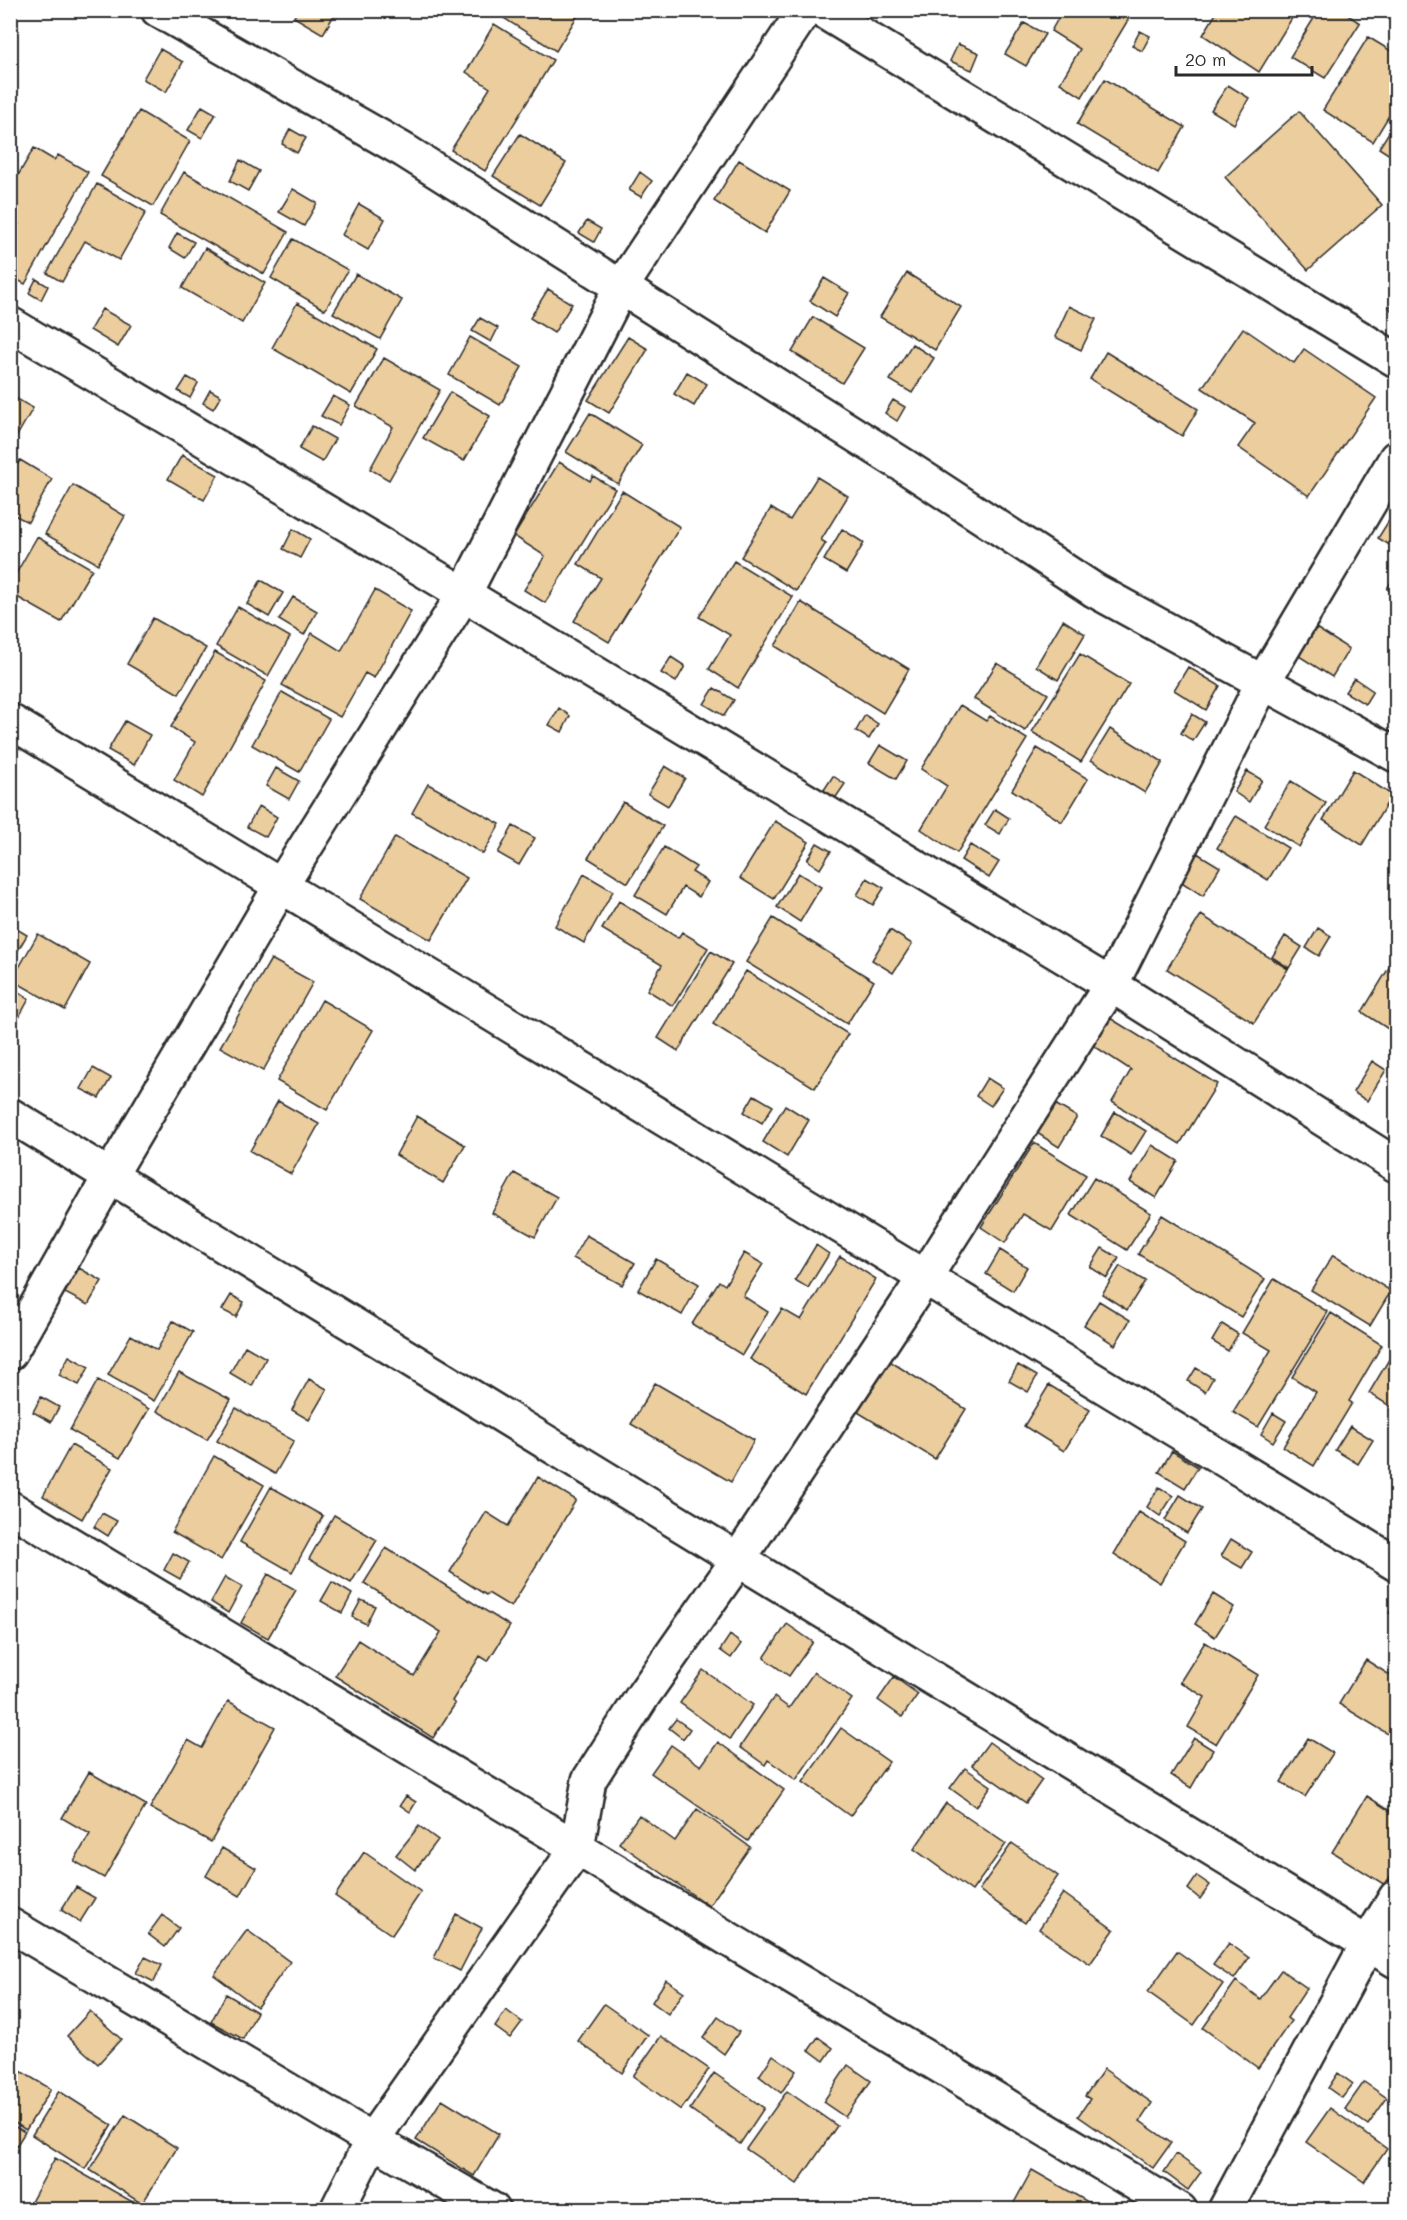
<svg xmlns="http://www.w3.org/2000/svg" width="1407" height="2220" font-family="Mali,sans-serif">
  <rect width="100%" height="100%" fill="#fff"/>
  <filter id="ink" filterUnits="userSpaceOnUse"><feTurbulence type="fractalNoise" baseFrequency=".0167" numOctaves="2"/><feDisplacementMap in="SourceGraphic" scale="12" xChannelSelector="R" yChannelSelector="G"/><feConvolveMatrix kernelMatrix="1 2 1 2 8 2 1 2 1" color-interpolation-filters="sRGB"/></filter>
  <g filter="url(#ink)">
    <path fill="#ebcd9e" stroke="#2b2b2b" stroke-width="1.5" d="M 298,10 L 337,10 L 323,34 L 294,17 Z
      M 434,10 L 451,10 L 446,18 Z
      M 502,10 L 581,10 L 556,51 L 499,15 Z
      M 1063,10 L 1134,10 L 1082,97 L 1060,83 L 1080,49 L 1051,31 Z
      M 1218,10 L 1297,10 L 1259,72 L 1203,35 Z
      M 1319,10 L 1340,10 L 1360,23 L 1325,78 L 1290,57 Z
      M 1024,23 L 1045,34 L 1026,66 L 1005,54 Z
      M 494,24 L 553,60 L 485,171 L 451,150 L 490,88 L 466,72 Z
      M 1140,31 L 1150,36 L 1142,51 L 1132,46 Z
      M 1368,37 L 1396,54 L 1396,104 L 1373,142 L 1323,110 Z
      M 958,44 L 979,53 L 972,70 L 950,61 Z
      M 160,49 L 183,62 L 166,92 L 143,79 Z
      M 1105,79 L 1185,127 L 1158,173 L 1077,124 Z
      M 1228,85 L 1249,98 L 1234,124 L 1211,110 Z
      M 202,106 L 216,114 L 202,138 L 188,130 Z
      M 139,111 L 190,141 L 153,206 L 101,176 Z
      M 1299,111 L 1382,205 L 1308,270 L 1225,177 Z
      M 1396,121 L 1396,159 L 1379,148 Z
      M 290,129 L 306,138 L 297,153 L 282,144 Z
      M 520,134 L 566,163 L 540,205 L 493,176 Z
      M 34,148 L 54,160 L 58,155 L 88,172 L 25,284 L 10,276 L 10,239 L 19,224 L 10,219 L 10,189 Z
      M 240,160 L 259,171 L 248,191 L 230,181 Z
      M 739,160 L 790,191 L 765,233 L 714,201 Z
      M 184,172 L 288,232 L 264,274 L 160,215 Z
      M 640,172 L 652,181 L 641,197 L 629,190 Z
      M 97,184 L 146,212 L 119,260 L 85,241 L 62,282 L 47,273 Z
      M 293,189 L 317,203 L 304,226 L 279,212 Z
      M 359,204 L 385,219 L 368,250 L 342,235 Z
      M 587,221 L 601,229 L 594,242 L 579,233 Z
      M 177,233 L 194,242 L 185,258 L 169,248 Z
      M 293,239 L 348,270 L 325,310 L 271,278 Z
      M 205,248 L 265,283 L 242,323 L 182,288 Z
      M 907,273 L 961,307 L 935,350 L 880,317 Z
      M 356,274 L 402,300 L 380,339 L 333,313 Z
      M 824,278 L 849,293 L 835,317 L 810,301 Z
      M 36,279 L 48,286 L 41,300 L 29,293 Z
      M 548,289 L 572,304 L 554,333 L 530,318 Z
      M 1396,302 L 1396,317 L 1389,307 Z
      M 297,303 L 377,349 L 351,394 L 272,348 Z
      M 1069,306 L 1096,319 L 1081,350 L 1055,337 Z
      M 102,309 L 131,325 L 118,347 L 90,330 Z
      M 813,317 L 864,348 L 842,383 L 792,352 Z
      M 480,318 L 498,328 L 491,342 L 472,331 Z
      M 1243,328 L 1294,363 L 1304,349 L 1376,398 L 1309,496 L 1238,447 L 1255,423 L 1202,388 Z
      M 470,337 L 522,367 L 500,405 L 449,375 Z
      M 628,337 L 648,349 L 609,413 L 588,400 Z
      M 912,344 L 934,358 L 912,393 L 890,380 Z
      M 1106,352 L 1198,409 L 1182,436 L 1090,379 Z
      M 384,358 L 440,390 L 389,480 L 370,469 L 393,427 L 356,406 Z
      M 687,372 L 707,384 L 694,406 L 674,394 Z
      M 187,377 L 198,383 L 190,398 L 178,391 Z
      M 210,390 L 221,396 L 213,409 L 203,403 Z
      M 450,392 L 490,416 L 464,461 L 423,438 Z
      M 10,395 L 33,408 L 10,448 Z
      M 333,396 L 350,405 L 339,425 L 321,416 Z
      M 893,400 L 905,407 L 897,421 L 885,413 Z
      M 590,413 L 642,445 L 618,484 L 566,452 Z
      M 312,426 L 335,439 L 322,462 L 299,449 Z
      M 182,455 L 218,475 L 204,500 L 168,479 Z
      M 20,460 L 52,479 L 28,522 L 10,513 L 10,478 Z
      M 559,462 L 590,481 L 593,476 L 615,489 L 545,603 L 524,590 L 545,556 L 514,536 Z
      M 817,477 L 848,496 L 821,540 L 826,543 L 796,591 L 741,557 L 771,508 L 790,520 Z
      M 73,485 L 125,516 L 98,564 L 45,534 Z
      M 622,491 L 680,527 L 609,642 L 574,621 L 601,578 L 578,564 Z
      M 1395,511 L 1396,512 L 1396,549 L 1378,538 Z
      M 293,529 L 310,539 L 300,558 L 283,549 Z
      M 842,529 L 864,543 L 846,573 L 824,560 Z
      M 37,537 L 92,569 L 61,622 L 10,593 L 10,584 Z
      M 734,561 L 793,597 L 738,688 L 709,669 L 730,635 L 699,617 Z
      M 1396,573 L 1396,594 L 1387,589 Z
      M 261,580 L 283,593 L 269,617 L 247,604 Z
      M 375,590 L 411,611 L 374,678 L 365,673 L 340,717 L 282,685 L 312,633 L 341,651 Z
      M 293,597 L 317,611 L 304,635 L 279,620 Z
      M 801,602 L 909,669 L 883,713 L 775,646 Z
      M 238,607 L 290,637 L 268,676 L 216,646 Z
      M 153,618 L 206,648 L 179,694 L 127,664 Z
      M 1063,620 L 1085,634 L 1058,680 L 1036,666 Z
      M 1316,628 L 1349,649 L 1332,677 L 1299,656 Z
      M 215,652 L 266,681 L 202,797 L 174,780 L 195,742 L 171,727 Z
      M 1080,654 L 1129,684 L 1081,762 L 1032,732 Z
      M 671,657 L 685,666 L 676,682 L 661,673 Z
      M 997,663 L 1048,694 L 1025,731 L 974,699 Z
      M 1188,667 L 1220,686 L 1206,710 L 1174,690 Z
      M 1354,678 L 1373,691 L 1365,704 L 1345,692 Z
      M 714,688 L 734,700 L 724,716 L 704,704 Z
      M 282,692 L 329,719 L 299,772 L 252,745 Z
      M 960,705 L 986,721 L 990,716 L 1027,739 L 957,853 L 921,829 L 947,786 L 921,769 Z
      M 559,708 L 570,716 L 562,732 L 549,725 Z
      M 1192,714 L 1205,722 L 1193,741 L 1181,733 Z
      M 865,715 L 878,724 L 869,739 L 856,731 Z
      M 125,721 L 150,735 L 134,765 L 108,750 Z
      M 1110,729 L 1163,762 L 1145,793 L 1091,760 Z
      M 880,745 L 907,761 L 896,779 L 869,763 Z
      M 1037,748 L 1088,779 L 1062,822 L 1012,790 Z
      M 665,766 L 685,778 L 668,806 L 648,794 Z
      M 276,768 L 299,781 L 289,799 L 266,786 Z
      M 1353,770 L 1392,795 L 1362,845 L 1323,820 Z
      M 1247,771 L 1262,780 L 1249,802 L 1234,792 Z
      M 833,776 L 845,784 L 834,800 L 822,793 Z
      M 1291,781 L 1326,803 L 1299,847 L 1264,825 Z
      M 428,784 L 500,824 L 483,854 L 412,813 Z
      M 623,802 L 663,826 L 628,883 L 588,858 Z
      M 259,806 L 277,817 L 266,837 L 247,827 Z
      M 995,809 L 1009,818 L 1000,834 L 985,825 Z
      M 1236,816 L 1288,848 L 1268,880 L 1217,848 Z
      M 775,821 L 809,842 L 774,899 L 740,878 Z
      M 513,826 L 535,838 L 519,865 L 498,853 Z
      M 395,837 L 467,878 L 431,940 L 360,899 Z
      M 817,843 L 831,851 L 820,869 L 807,860 Z
      M 970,845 L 999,862 L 989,878 L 961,860 Z
      M 664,847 L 696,867 L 692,872 L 708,882 L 699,897 L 683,887 L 667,914 L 635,895 Z
      M 1197,853 L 1220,867 L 1203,896 L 1180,881 Z
      M 798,873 L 821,887 L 800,922 L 777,907 Z
      M 584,874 L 613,891 L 584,943 L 555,926 Z
      M 867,878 L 884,888 L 873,905 L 857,895 Z
      M 619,901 L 678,938 L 682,932 L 708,948 L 673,1006 L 647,990 L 662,965 L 602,929 Z
      M 1201,915 L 1288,969 L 1254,1023 L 1167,969 Z
      M 773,918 L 874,981 L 847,1024 L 746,962 Z
      M 10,925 L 27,935 L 10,964 Z
      M 1318,928 L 1331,936 L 1319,956 L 1306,948 Z
      M 890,930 L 912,944 L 893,973 L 872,960 Z
      M 38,934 L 90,964 L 65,1010 L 12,980 Z
      M 1285,936 L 1302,947 L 1289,968 L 1272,957 Z
      M 711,951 L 732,964 L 678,1051 L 658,1038 Z
      M 271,959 L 313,982 L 263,1071 L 220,1047 Z
      M 1393,961 L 1396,963 L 1396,1034 L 1362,1012 Z
      M 746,971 L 848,1034 L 815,1088 L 713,1024 Z
      M 10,987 L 29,999 L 15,1024 L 10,1021 Z
      M 322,1000 L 373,1030 L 327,1110 L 277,1081 Z
      M 1105,1015 L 1217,1084 L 1180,1144 L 1112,1102 L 1131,1070 L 1088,1042 Z
      M 1372,1061 L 1386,1070 L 1367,1101 L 1353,1092 Z
      M 93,1068 L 111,1078 L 99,1098 L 81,1089 Z
      M 987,1078 L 1003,1088 L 991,1106 L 976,1096 Z
      M 754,1095 L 773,1106 L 762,1123 L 744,1112 Z
      M 278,1101 L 319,1124 L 291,1174 L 250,1151 Z
      M 1055,1104 L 1077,1117 L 1059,1147 L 1037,1133 Z
      M 785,1105 L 809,1120 L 787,1157 L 763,1142 Z
      M 1115,1112 L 1146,1131 L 1131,1155 L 1101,1136 Z
      M 417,1116 L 465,1145 L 443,1183 L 396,1155 Z
      M 1034,1143 L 1086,1175 L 1052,1231 L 1023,1214 L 1005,1243 L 981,1227 Z
      M 1152,1145 L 1178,1161 L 1156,1198 L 1130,1182 Z
      M 514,1173 L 557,1197 L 535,1237 L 492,1213 Z
      M 1094,1178 L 1151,1213 L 1127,1250 L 1071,1215 Z
      M 1162,1215 L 1265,1279 L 1241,1317 L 1138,1254 Z
      M 586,1235 L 635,1263 L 622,1285 L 573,1258 Z
      M 816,1245 L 829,1254 L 808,1288 L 795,1280 Z
      M 1102,1248 L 1119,1258 L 1107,1278 L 1090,1267 Z
      M 1000,1250 L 1027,1267 L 1013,1291 L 986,1274 Z
      M 744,1253 L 763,1264 L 743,1296 L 768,1312 L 742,1355 L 692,1324 L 719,1281 L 725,1285 Z
      M 1333,1255 L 1391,1291 L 1370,1326 L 1311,1290 Z
      M 840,1256 L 876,1279 L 806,1394 L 750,1359 L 782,1309 L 801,1320 Z
      M 656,1259 L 699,1284 L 682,1315 L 638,1290 Z
      M 1120,1266 L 1145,1281 L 1127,1310 L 1102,1294 Z
      M 79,1268 L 102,1281 L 88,1305 L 65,1293 Z
      M 1274,1279 L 1328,1312 L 1258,1427 L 1233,1412 L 1271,1350 L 1242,1333 Z
      M 231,1295 L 244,1302 L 236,1317 L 222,1310 Z
      M 1099,1301 L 1130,1320 L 1115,1345 L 1084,1325 Z
      M 1331,1313 L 1382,1345 L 1349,1401 L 1352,1403 L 1314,1466 L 1283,1447 L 1316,1392 L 1292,1377 Z
      M 173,1321 L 193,1332 L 154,1401 L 108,1375 L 131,1335 L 157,1350 Z
      M 1222,1324 L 1238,1334 L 1228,1351 L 1212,1341 Z
      M 245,1346 L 266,1358 L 252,1386 L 230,1373 Z
      M 1394,1351 L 1396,1353 L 1396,1410 L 1369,1393 Z
      M 69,1356 L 89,1367 L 79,1385 L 59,1375 Z
      M 888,1360 L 966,1409 L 935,1459 L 856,1411 Z
      M 1018,1365 L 1037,1376 L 1028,1392 L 1009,1381 Z
      M 1196,1368 L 1213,1378 L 1205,1392 L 1188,1381 Z
      M 179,1372 L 231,1400 L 207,1440 L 157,1411 Z
      M 309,1379 L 327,1389 L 309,1420 L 292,1410 Z
      M 98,1380 L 149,1409 L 120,1458 L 70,1430 Z
      M 655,1383 L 754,1440 L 731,1482 L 631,1424 Z
      M 1049,1385 L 1090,1410 L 1064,1451 L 1024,1426 Z
      M 41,1397 L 59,1407 L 51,1422 L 33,1412 Z
      M 236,1408 L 294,1441 L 275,1474 L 217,1441 Z
      M 1273,1413 L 1286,1421 L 1273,1442 L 1261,1434 Z
      M 1350,1426 L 1373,1440 L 1358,1464 L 1335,1450 Z
      M 71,1445 L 112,1468 L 82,1519 L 43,1496 Z
      M 1172,1451 L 1198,1467 L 1185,1488 L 1159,1472 Z
      M 214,1456 L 264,1485 L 221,1560 L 172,1532 Z
      M 1396,1474 L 1396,1491 L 1389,1486 Z
      M 538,1477 L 576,1500 L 511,1607 L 488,1593 L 486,1595 L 450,1572 L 486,1512 L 508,1526 Z
      M 271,1487 L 323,1516 L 292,1572 L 240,1542 Z
      M 1159,1487 L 1173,1496 L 1160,1516 L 1147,1507 Z
      M 1180,1495 L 1202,1509 L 1187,1533 L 1165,1520 Z
      M 1139,1512 L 1185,1541 L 1160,1583 L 1114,1554 Z
      M 102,1513 L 117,1521 L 108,1536 L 94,1527 Z
      M 334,1515 L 377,1540 L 351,1583 L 309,1559 Z
      M 1231,1539 L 1252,1552 L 1242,1568 L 1221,1556 Z
      M 386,1548 L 510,1626 L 488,1661 L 480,1656 L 452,1701 L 455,1704 L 433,1738 L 335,1676 L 358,1640 L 414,1676 L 441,1632 L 364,1583 Z
      M 173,1553 L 189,1562 L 180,1579 L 164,1570 Z
      M 268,1574 L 296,1590 L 268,1638 L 241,1623 Z
      M 225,1577 L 242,1587 L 228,1613 L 211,1602 Z
      M 332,1582 L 352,1594 L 342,1613 L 321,1601 Z
      M 1213,1594 L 1234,1607 L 1215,1637 L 1195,1624 Z
      M 361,1600 L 375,1606 L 366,1624 L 352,1617 Z
      M 1396,1600 L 1396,1618 L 1389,1613 Z
      M 787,1624 L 813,1642 L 789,1676 L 764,1658 Z
      M 730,1635 L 741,1644 L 731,1658 L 720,1650 Z
      M 1205,1642 L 1258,1675 L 1216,1744 L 1188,1727 L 1205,1697 L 1180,1682 Z
      M 1366,1660 L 1396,1679 L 1396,1739 L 1339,1704 Z
      M 703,1670 L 753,1705 L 730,1739 L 680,1703 Z
      M 814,1672 L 852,1699 L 796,1780 L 768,1760 L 765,1765 L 740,1747 L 774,1697 L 789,1708 Z
      M 894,1677 L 918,1694 L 902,1717 L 878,1700 Z
      M 228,1701 L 275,1727 L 211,1842 L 150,1808 L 188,1740 L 202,1748 Z
      M 676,1719 L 690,1729 L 683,1739 L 669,1728 Z
      M 841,1728 L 889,1762 L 850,1816 L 803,1782 Z
      M 1194,1738 L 1213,1750 L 1191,1788 L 1171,1775 Z
      M 1308,1738 L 1333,1753 L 1305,1797 L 1281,1782 Z
      M 718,1742 L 784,1790 L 748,1841 L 651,1773 L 671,1745 L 701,1766 Z
      M 989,1742 L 1042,1780 L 1026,1803 L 972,1765 Z
      M 965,1768 L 991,1786 L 976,1807 L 950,1788 Z
      M 89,1772 L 146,1805 L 104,1878 L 74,1861 L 90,1834 L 62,1818 Z
      M 406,1796 L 416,1802 L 410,1812 L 400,1805 Z
      M 1367,1796 L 1396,1815 L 1396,1867 L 1385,1885 L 1332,1852 Z
      M 946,1803 L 1006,1844 L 972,1891 L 914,1849 Z
      M 697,1809 L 750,1847 L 709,1906 L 619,1843 L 639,1815 L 675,1841 Z
      M 419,1826 L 438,1840 L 415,1870 L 396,1855 Z
      M 1012,1843 L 1058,1876 L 1025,1923 L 979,1890 Z
      M 222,1848 L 256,1868 L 240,1896 L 206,1876 Z
      M 364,1852 L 421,1892 L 392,1935 L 335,1896 Z
      M 1197,1876 L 1210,1885 L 1200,1899 L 1188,1889 Z
      M 76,1887 L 95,1898 L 80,1922 L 61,1910 Z
      M 1063,1893 L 1114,1930 L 1090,1964 L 1039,1929 Z
      M 456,1914 L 482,1928 L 460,1971 L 434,1958 Z
      M 162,1915 L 179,1928 L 165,1947 L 148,1934 Z
      M 247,1930 L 290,1962 L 257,2007 L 214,1975 Z
      M 1229,1943 L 1249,1958 L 1234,1979 L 1213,1965 Z
      M 1177,1951 L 1223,1984 L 1194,2025 L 1148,1992 Z
      M 145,1957 L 162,1965 L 154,1982 L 136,1973 Z
      M 1281,1970 L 1307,1988 L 1287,2018 L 1291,2021 L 1258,2068 L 1203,2028 L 1236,1981 L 1260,1999 Z
      M 666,1980 L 684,1992 L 668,2014 L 652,2002 Z
      M 226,1994 L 257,2012 L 243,2039 L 211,2022 Z
      M 604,2004 L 648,2035 L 622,2073 L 578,2041 Z
      M 506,2010 L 522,2022 L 510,2038 L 495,2027 Z
      M 90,2011 L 121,2039 L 98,2064 L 67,2036 Z
      M 718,2017 L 739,2032 L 724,2054 L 703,2038 Z
      M 661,2036 L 709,2069 L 681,2110 L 633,2076 Z
      M 818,2037 L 833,2048 L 824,2061 L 809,2050 Z
      M 773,2055 L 796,2071 L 781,2093 L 759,2076 Z
      M 10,2065 L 51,2089 L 26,2130 L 10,2120 Z
      M 848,2065 L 871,2081 L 845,2117 L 823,2102 Z
      M 1104,2069 L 1152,2103 L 1140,2121 L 1171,2143 L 1153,2168 L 1078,2116 L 1090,2099 L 1085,2096 Z
      M 714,2073 L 764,2108 L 740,2144 L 690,2109 Z
      M 1338,2073 L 1353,2084 L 1342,2098 L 1328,2088 Z
      M 1364,2082 L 1387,2098 L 1368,2125 L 1345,2109 Z
      M 59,2091 L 112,2125 L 85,2169 L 32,2135 Z
      M 787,2091 L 837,2126 L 797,2184 L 746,2149 Z
      M 442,2099 L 499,2134 L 474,2176 L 416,2140 Z
      M 1330,2108 L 1387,2149 L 1364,2182 L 1306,2142 Z
      M 125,2115 L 177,2148 L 142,2204 L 90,2170 Z
      M 10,2124 L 25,2132 L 10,2156 Z
      M 1176,2154 L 1201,2172 L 1188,2190 L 1164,2172 Z
      M 55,2158 L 138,2205 L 135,2210 L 45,2210 L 31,2202 Z
      M 1032,2170 L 1102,2210 L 1010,2210 Z"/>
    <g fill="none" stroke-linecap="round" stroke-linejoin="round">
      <defs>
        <path id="minor" d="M 158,10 L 405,151 L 903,465 L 1094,590 L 1396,755
          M 821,10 L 1396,360
          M 10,324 L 464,594 L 1111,985 L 1396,1165
          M 10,721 L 1396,1564
          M 10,1115 L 1396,1961
          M 10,1353 L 110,1176 L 281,886 L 464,594 L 621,287 L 805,10
          M 10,1508 L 1180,2210
          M 10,1925 L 372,2140 L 493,2210
          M 337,2210 L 372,2140 L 577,1848 L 589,1780 L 644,1694 L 738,1560 L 925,1277 L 1111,985 L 1263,682 L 1396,458
          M 1225,2210 L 1368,1943 L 1396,1897"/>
      </defs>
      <use href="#minor" stroke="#2b2b2b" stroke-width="38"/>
      <use href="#minor" stroke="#fff" stroke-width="33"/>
    </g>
  </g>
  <rect width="1407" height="2220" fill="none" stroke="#fff" stroke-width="36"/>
  <rect x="18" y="18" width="1371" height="2184" fill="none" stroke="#2b2b2b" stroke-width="2" filter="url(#ink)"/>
  <path d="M1176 66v9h136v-9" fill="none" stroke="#2b2b2b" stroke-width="3"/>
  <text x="1185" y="66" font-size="18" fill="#2b2b2b" stroke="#ffffff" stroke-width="4.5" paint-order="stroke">20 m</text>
</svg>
